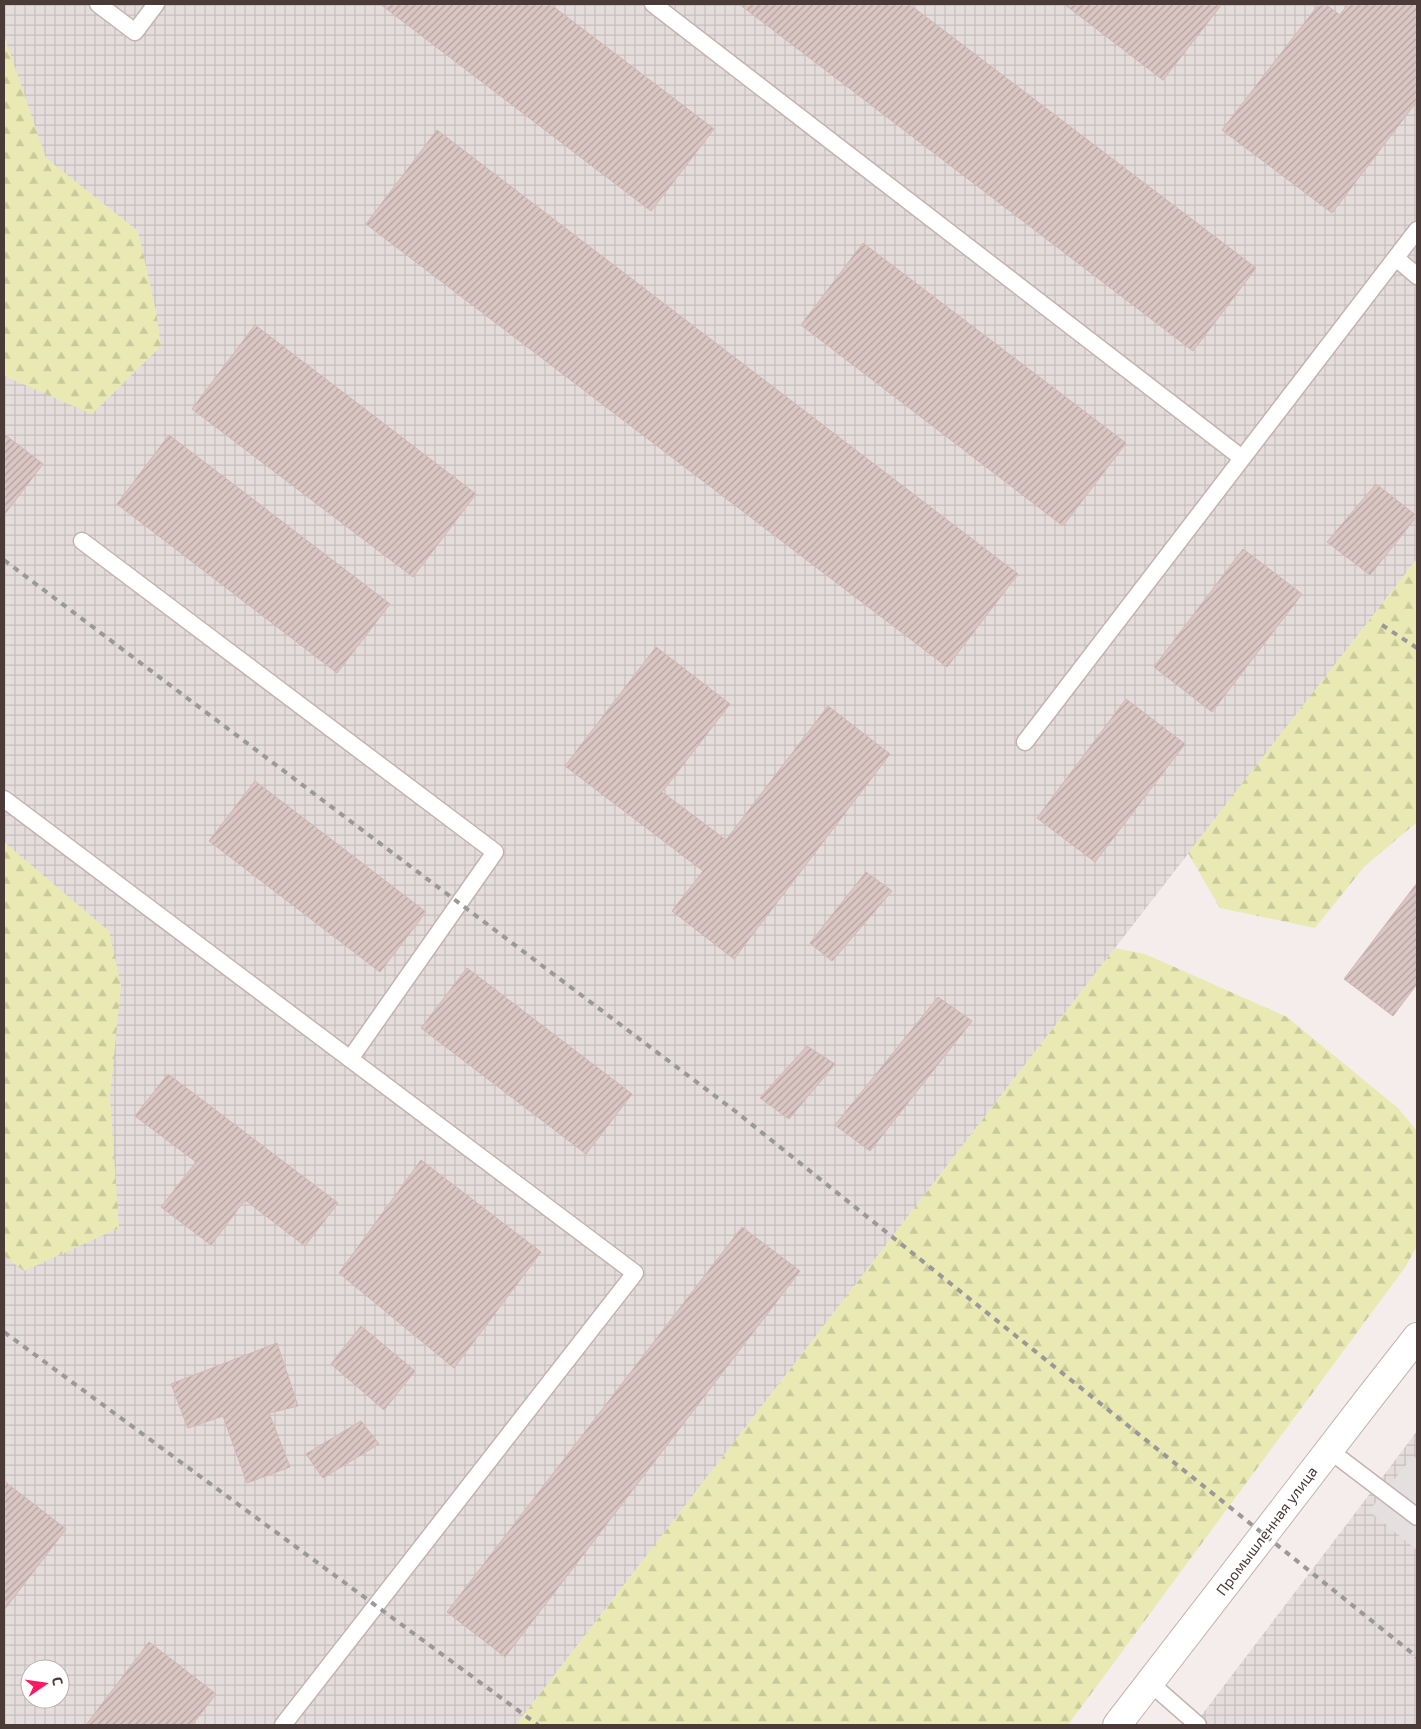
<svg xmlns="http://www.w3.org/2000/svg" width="1421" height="1729" font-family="'Exo 2',sans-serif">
  <defs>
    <pattern id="industrial-grid" width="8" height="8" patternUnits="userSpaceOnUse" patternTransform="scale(1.25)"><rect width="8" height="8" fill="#e5dddc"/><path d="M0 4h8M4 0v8" fill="none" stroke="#c6bfbe"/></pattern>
    <pattern id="forest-firs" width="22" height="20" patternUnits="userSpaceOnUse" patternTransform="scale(1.25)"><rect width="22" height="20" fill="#eae9b3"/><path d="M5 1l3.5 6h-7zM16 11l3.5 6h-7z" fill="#cac99b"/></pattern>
    <pattern id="building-hatch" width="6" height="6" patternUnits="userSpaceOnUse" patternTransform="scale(1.25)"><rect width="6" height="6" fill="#dac6c3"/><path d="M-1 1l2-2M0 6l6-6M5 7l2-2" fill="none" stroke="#b3a29f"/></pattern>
  </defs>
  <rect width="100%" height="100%" fill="#f5edeb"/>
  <path fill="url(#industrial-grid)" fill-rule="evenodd" d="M 4,4 L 1417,4 L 1417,559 L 1115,948 L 516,1725 L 4,1725 ZM 30,1669 L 60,1669 L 60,1699 L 30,1699 Z
    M 1417,1431 L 1417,1725 L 1194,1725 L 1381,1479 Z"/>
  <path fill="url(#forest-firs)" d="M 4,35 L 46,158 L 138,231 L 156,311 L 161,346 L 92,414 L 4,376 Z
    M 1417,559 L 1417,822 L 1364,867 L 1315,928 L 1220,908 L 1188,853 Z
    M 4,842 L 109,931 L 121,985 L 110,1097 L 119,1228 L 24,1271 L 4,1256 Z
    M 1115,948 L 1145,954 L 1287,1017 L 1398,1108 L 1417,1131 L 1417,1246 L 1406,1266 L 1068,1725 L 516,1725 Z"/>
  <path fill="#e4e0df" d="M 1413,1456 L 1417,1459 L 1417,1550 L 1369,1511 Z"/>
  <path fill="url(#building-hatch)" stroke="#d2b7b3" d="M 380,4 L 550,4 L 714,129 L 651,211 Z
    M 739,4 L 909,4 L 1256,268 L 1193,351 Z
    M 1064,4 L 1222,4 L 1163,80 Z
    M 1319,4 L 1325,4 L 1340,15 L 1348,4 L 1417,4 L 1417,101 L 1332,213 L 1222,130 Z
    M 437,130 L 1018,574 L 947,667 L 366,224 Z
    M 863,243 L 1126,443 L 1063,526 L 801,325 Z
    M 255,325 L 476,494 L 413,577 L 192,409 Z
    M 4,434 L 43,464 L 4,515 Z
    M 169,435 L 390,604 L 337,673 L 117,504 Z
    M 1376,484 L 1417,516 L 1370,575 L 1327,542 Z
    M 1243,549 L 1302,594 L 1212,712 L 1154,667 Z
    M 656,647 L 730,704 L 662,792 L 726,840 L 828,706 L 890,754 L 734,959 L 672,911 L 703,871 L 565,766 Z
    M 1126,699 L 1185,744 L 1095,862 L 1037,818 Z
    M 255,781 L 426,912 L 380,972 L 209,841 Z
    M 866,872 L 892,891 L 832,961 L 810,943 Z
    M 1417,883 L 1417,984 L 1393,1016 L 1344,979 Z
    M 467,968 L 632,1094 L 586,1154 L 421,1028 Z
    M 938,997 L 972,1021 L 870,1151 L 835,1125 Z
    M 807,1046 L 835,1064 L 789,1119 L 760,1098 Z
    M 168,1074 L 338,1203 L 305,1246 L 245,1200 L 211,1245 L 161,1207 L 196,1162 L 135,1116 Z
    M 421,1160 L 541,1252 L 454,1368 L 339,1273 Z
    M 742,1227 L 800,1271 L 505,1657 L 447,1612 Z
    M 361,1326 L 415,1371 L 384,1410 L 331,1364 Z
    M 277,1343 L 298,1406 L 269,1413 L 290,1467 L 247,1483 L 223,1416 L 188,1428 L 171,1384 Z
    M 361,1421 L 379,1444 L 323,1478 L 306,1454 Z
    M 4,1481 L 66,1529 L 4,1610 Z
    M 149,1642 L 216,1694 L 192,1725 L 86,1725 Z"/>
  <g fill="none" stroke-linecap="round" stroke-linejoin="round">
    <defs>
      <path id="service" d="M 98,4 L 135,32 L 156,4
        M 653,4 L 1242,458
        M 1396,258 L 1417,276
        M 82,541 L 495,852 L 350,1059
        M 1025,742 L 1417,230
        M 4,799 L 635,1273 L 283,1725
        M 1329,1450 L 1417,1517
        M 1150,1683 L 1198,1725"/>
      <path id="minor" d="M 1117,1725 L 1367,1401 L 1417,1337"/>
    </defs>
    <use href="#service" stroke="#c4b4b0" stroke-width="19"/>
    <use href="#minor" stroke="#c4b4b0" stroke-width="30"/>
    <use href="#service" stroke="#fff" stroke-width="16"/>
    <use href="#minor" stroke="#fff" stroke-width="28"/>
    <path stroke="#999" stroke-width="4" stroke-dasharray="6 6" stroke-linecap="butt" d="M 4,560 L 735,1111 L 1417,1657
      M 1382,625 L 1417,648
      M 4,1332 L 538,1725"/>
  </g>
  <g text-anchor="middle" stroke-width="4" stroke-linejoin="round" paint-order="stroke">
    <g font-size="15" fill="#4a3b38" stroke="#fff">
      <text transform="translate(1267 1531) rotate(-53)" y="5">Промышленная улица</text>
    </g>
  </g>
  <rect width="1421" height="1729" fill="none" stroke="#4a3b38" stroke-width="10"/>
  <g transform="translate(45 1684) rotate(77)"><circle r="24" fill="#ffffff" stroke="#b7b1af"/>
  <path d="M0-4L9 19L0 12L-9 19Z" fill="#fd1a61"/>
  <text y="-8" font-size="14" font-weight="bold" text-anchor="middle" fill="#4a3b38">С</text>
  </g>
</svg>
